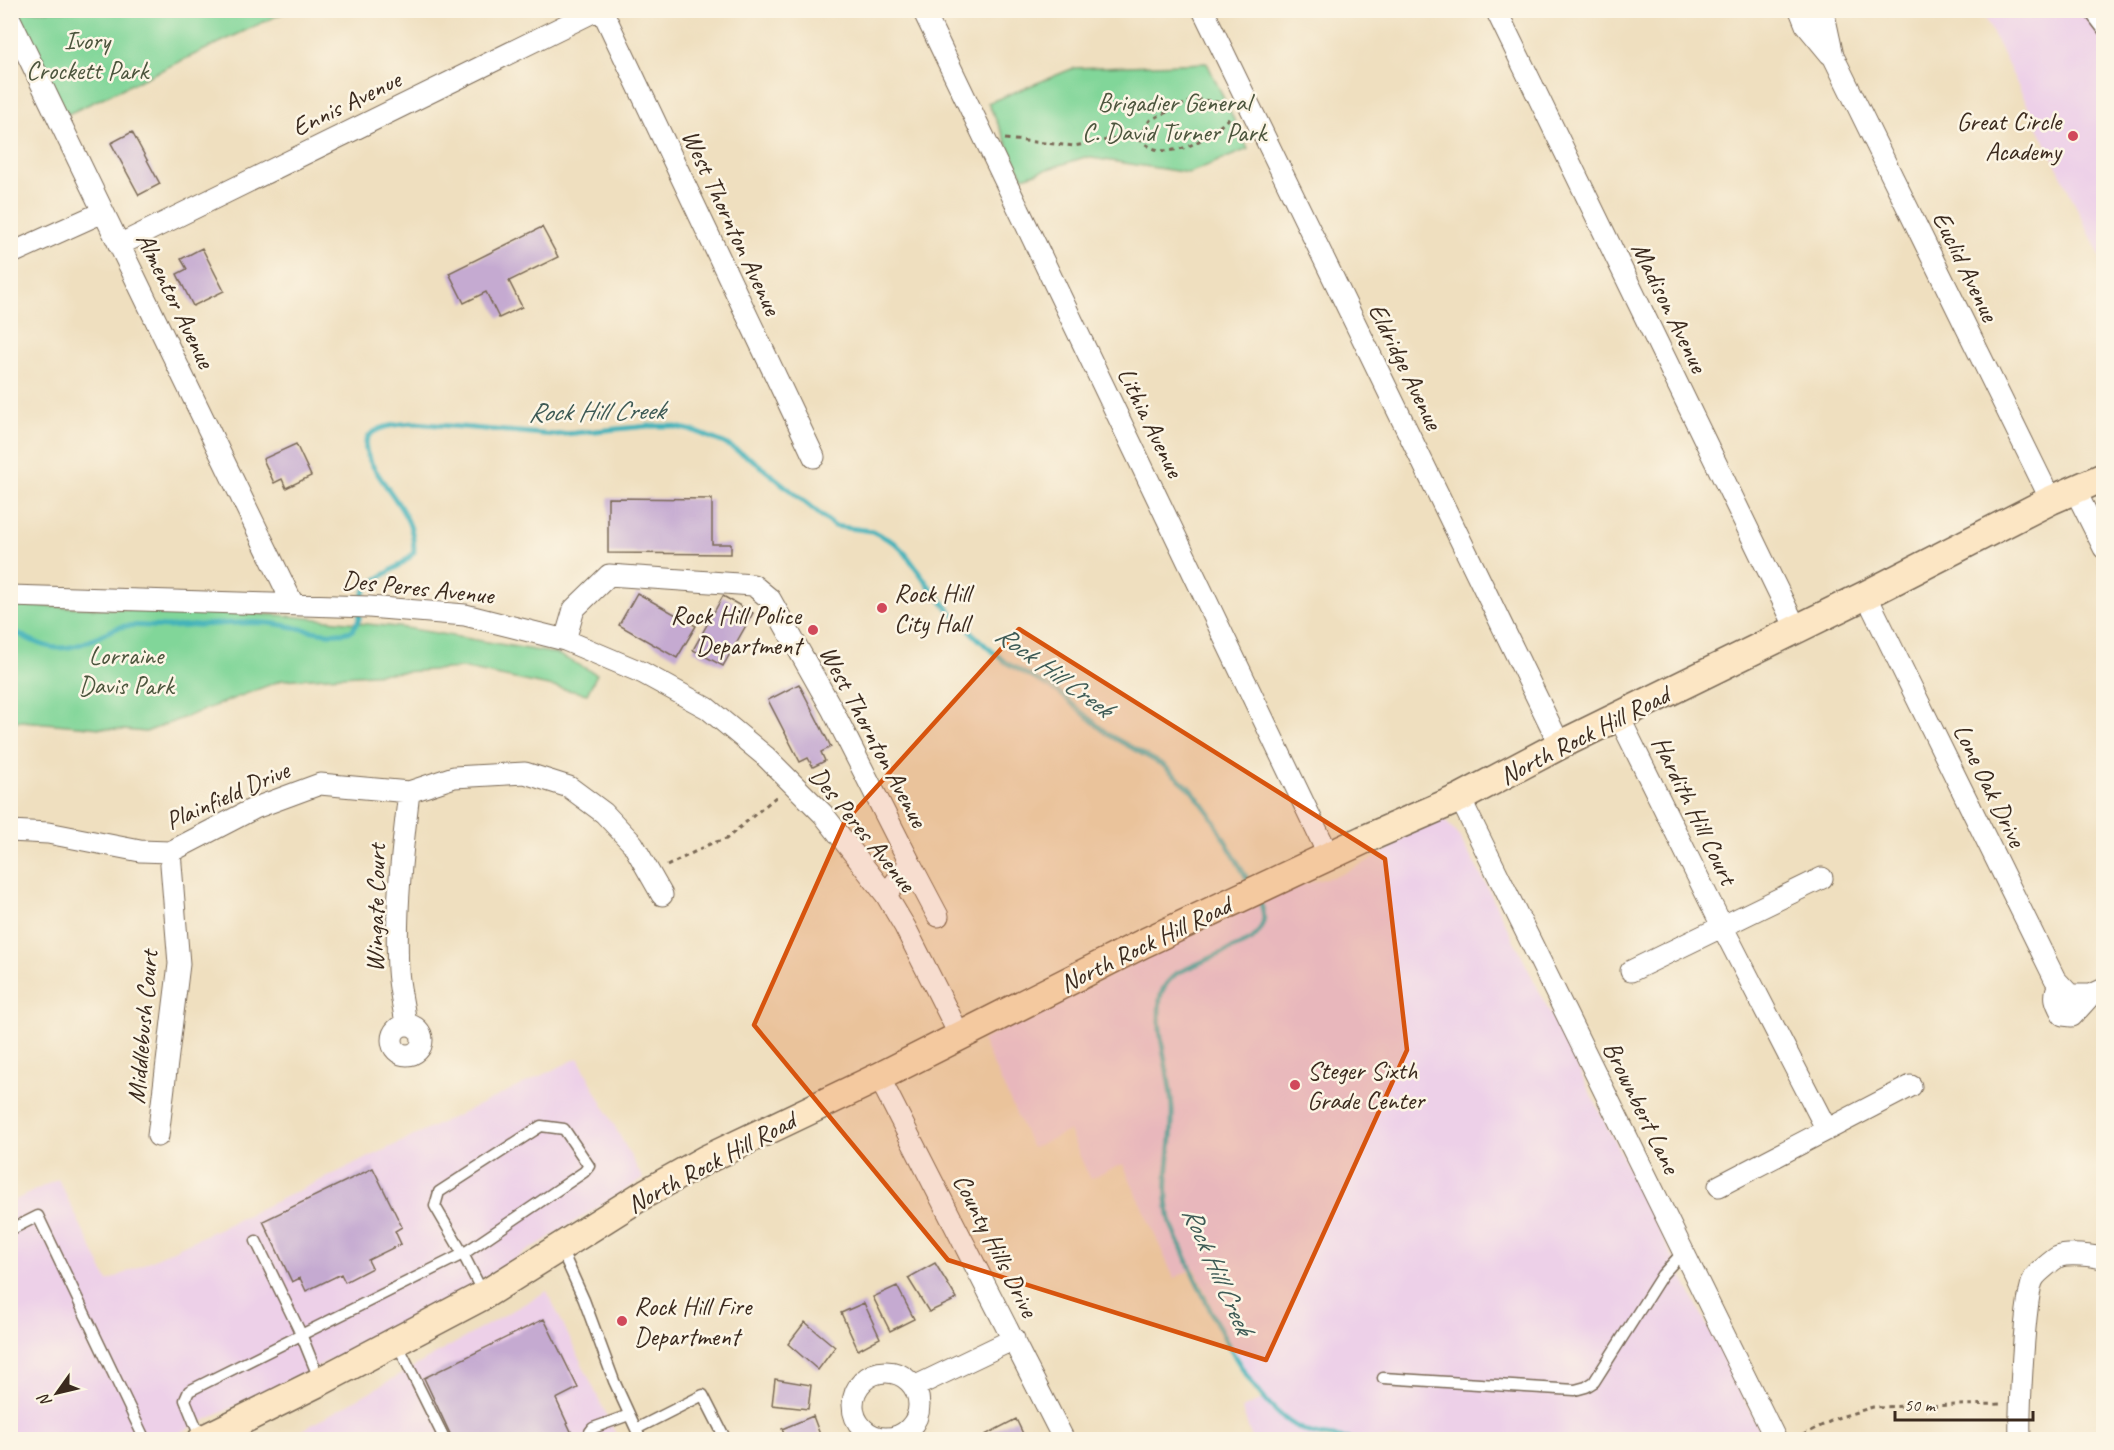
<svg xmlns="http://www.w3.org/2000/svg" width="2114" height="1450" font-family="Caveat,sans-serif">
  <rect width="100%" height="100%" fill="#fcf5e5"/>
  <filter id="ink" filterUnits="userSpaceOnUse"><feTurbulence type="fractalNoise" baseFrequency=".0167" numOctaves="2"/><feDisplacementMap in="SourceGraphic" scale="12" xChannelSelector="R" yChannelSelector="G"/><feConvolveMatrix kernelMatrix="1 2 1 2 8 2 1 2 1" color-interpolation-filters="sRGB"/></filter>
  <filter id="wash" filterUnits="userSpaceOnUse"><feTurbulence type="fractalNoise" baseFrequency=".008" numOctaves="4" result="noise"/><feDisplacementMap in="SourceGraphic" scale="24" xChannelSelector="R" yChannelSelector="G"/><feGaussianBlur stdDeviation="1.35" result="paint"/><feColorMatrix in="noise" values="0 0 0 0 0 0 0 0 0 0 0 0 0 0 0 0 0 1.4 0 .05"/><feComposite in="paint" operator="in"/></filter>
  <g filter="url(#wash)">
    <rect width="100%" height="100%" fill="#efdfbf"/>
    <path fill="#edd0e8" d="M 1982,11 L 2103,11 L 2103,262 Z
      M 1444,820 L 1457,833 L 1482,877 L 1764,1439 L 1252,1439 L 1242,1409 L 1263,1399 L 1220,1326 L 1195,1268 L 1174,1278 L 1123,1164 L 1090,1179 L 1069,1131 L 1032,1148 L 982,1040 L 1268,897 L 1292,887 L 1340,875 L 1377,857 L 1410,833 L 1427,823 Z
      M 578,1058 L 643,1179 L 431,1311 L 167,1439 L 11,1440 L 11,1202 L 58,1179 L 108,1281 Z
      M 547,1291 L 618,1439 L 285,1440 Z"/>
    <path fill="#81d699" stroke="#5e805c" stroke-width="1.5" d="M 16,11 L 287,11 L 66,115 Z
      M 1207,63 L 1248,149 L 1189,173 L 1085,157 L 1023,177 L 988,103 L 1074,68 Z
      M 11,605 L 279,615 L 406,628 L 557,654 L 597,674 L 587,694 L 462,668 L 282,680 L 146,732 L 11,720 Z"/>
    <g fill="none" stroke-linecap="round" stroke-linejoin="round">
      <path stroke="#42b2ba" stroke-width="5" d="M 361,601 C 365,577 400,572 414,552 C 414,541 413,531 408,521 C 389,478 319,427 415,423 L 554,435 L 648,426 L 671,426 L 694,431 L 724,443 L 753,460 L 834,526 L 872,531 L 895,543 L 905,553 L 932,590 L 958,620 L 987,647 L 1005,662 L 1058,692 L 1109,735 L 1163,765 L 1192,790 L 1210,814 L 1250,884
        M 10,629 C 41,646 57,656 91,640 C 102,635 113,628 125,626 C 139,624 156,627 171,627 C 202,626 235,621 266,623 C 294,624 325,639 352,631 L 359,619 L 360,611
        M 1259,900 C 1267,916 1265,928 1251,940 L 1177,973 C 1168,981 1162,987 1160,999 C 1155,1032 1171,1075 1172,1109 C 1174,1151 1159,1183 1172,1227 C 1199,1284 1243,1401 1301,1429 C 1316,1437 1338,1437 1355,1440"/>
    </g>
    <g id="blocks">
      <path fill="#c5aad1" d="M 132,132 L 160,184 L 139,195 L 111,143 Z
        M 542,227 L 558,257 L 509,281 L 522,307 L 499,318 L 486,292 L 464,303 L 449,273 Z
        M 202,248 L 224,291 L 193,306 L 177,274 L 187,269 L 181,259 Z
        M 296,444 L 311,476 L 286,488 L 282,479 L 274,483 L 263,459 Z
        M 608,498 L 712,499 L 712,544 L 731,544 L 731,554 L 608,553 Z
        M 637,593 L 696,626 L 677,658 L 619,625 Z
        M 723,596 L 753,613 L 723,666 L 693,650 Z
        M 799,684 L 831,747 L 821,752 L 825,761 L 813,767 L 808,758 L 800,762 L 768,700 Z
        M 373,1168 L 402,1227 L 395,1231 L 401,1244 L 368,1260 L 372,1268 L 345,1282 L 341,1274 L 306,1291 L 300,1278 L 292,1282 L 263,1221 Z
        M 935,1263 L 957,1299 L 929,1312 L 908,1278 Z
        M 897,1286 L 914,1319 L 890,1331 L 873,1297 Z
        M 864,1303 L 880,1338 L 858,1350 L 841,1313 Z
        M 544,1319 L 578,1388 L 556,1399 L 575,1440 L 453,1440 L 424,1378 Z
        M 805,1322 L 835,1347 L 818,1370 L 788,1344 Z
        M 775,1379 L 811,1385 L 808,1409 L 772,1405 Z
        M 813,1416 L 822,1440 L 787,1440 L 782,1429 Z
        M 1016,1419 L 1026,1440 L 988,1440 L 985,1435 Z"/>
    </g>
  </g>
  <g filter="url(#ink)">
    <use href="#blocks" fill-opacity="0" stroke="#7a6956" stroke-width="1.5"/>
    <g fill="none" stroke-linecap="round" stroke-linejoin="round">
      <defs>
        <path id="lane" d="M 2088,10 L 2104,31
          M 10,1230 L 38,1216 L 145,1440
          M 256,1241 L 301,1334 L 320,1381
          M 561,1249 L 584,1300 L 614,1381 L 641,1440
          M 396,1341 L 445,1440
          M 1383,1378 L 1575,1390 L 1586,1387 L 1594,1382 L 1662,1275 L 1683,1252
          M 636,1429 L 703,1395 L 726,1440
          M 201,1439 L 185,1400 L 189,1391 L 463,1254 L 584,1172 L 589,1166 L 564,1129 L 541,1126 L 439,1192 L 435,1206 L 463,1254 L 484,1295
          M 591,1440 L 590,1432 L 593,1428 L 629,1415"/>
        <path id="street" d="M 602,10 L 814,457
          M 923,10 L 1329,856
          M 1203,10 L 1560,745
          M 1496,10 L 1796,628
          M 1800,10 L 1806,25 L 1830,54
          M 1823,10 L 1833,56 L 2051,500
          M 10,19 L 293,604
          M 119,245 L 597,10
          M 10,254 L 103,212
          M 2075,490 L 2104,548
          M 1866,595 L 2055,979 L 2070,995 L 2091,995 L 2104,989
          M 10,596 L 369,607 L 465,615 L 565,640 L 643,673 L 707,708 L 765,756 L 823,814 L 886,895 L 905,927 L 960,1036
          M 565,640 L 574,609 L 609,575 L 753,585 L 770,599 L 832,709 L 910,863 L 886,895
          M 1619,717 L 1723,928 L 1827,1130
          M 1460,798 L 1776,1440
          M 10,831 L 48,833 L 140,851 L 170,852 L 255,808 L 320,784 L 409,792 L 454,777 L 525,773 L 569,787 L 604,813 L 633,844 L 662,895
          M 910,863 L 938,916
          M 1631,971 L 1822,878
          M 2059,985 C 2052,997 2057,1004 2063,1015 L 2072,1016 L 2091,995
          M392 1040a15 15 0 1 1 30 0a15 15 0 1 1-30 0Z
          M 406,1025 C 404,1007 399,989 398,970 C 395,911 402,851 409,792
          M 879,1077 L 1064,1440
          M 158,1136 L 179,964 L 170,852
          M 1719,1186 L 1911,1086
          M853 1405a33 33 0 1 1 66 0a33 33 0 1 1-66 0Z
          M 914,1387 L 1014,1339
          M 2020,1440 C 2019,1417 2024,1292 2034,1278 C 2036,1274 2054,1259 2058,1257 C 2067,1253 2094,1255 2104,1259"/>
        <path id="secondary" d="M 202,1440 L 321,1381 L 484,1295 L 646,1193 L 705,1160 L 879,1077 L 1144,943 L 1363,840 L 1460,798 L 1560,745 L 1866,595 L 2051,500 L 2104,477"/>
      </defs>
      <use href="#lane" stroke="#7a6956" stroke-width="13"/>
      <use href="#street" stroke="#7a6956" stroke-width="23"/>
      <use href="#secondary" stroke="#7a6956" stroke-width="31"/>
      <path stroke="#7a6956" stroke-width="3" stroke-dasharray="4.5 4.5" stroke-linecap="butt" d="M 1005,139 L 1074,146 L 1118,138 L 1137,139 L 1150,120 L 1195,99 L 1225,103
        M 1138,139 C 1143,142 1149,147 1155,149 C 1183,157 1213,134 1232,115
        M 667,866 L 710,844 L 726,839 L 777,796
        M 1795,1439 L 1837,1418 L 1873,1407 L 2001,1404"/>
      <use href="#lane" stroke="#fff" stroke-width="10"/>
      <use href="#street" stroke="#fff" stroke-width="21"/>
      <use href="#secondary" stroke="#fce6c4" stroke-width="28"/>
    </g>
  </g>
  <path fill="#d7540e" fill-opacity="0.2" stroke="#d7540e" stroke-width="4.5" stroke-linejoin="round" d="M 1019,629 L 1385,859 L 1407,1050 L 1266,1360 L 948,1260 L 754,1025 L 844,823 Z"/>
  <g fill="#d1495b" stroke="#fcf5e5" stroke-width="2">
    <circle cx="2073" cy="136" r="6"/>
    <circle cx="882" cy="608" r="6"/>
    <circle cx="813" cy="630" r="6"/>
    <circle cx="1295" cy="1085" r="6"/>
    <circle cx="622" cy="1321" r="6"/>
  </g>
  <g text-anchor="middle" stroke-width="5" stroke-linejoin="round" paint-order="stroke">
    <g font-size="26" fill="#4c553d" stroke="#fcf5e5">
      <text x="87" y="49">Ivory<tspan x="87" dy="30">Crockett Park</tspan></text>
      <text x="1174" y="111">Brigadier General<tspan x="1174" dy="30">C. David Turner Park</tspan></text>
      <text x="126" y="664">Lorraine<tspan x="126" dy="30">Davis Park</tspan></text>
    </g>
    <g font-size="26" fill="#3b2a1e" stroke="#fcf5e5">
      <text transform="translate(346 103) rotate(-26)" y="9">Ennis Avenue</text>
      <text transform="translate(732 222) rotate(65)" y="9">West Thornton Avenue</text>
      <text transform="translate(1966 266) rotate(64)" y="9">Euclid Avenue</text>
      <text transform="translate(176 300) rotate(64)" y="9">Almentor Avenue</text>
      <text transform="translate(1670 307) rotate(64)" y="9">Madison Avenue</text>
      <text transform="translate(1406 366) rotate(64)" y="9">Eldridge Avenue</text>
      <text transform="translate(1151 422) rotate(64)" y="9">Lithia Avenue</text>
      <text transform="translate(418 587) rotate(6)" y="9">Des Peres Avenue</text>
      <text transform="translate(1584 735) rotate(-27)" y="9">North Rock Hill Road</text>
      <text transform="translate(874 736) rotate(62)" y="9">West Thornton Avenue</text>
      <text transform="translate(1990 785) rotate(64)" y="9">Lone Oak Drive</text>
      <text transform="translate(227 795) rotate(-24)" y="9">Plainfield Drive</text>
      <text transform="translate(1695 810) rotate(64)" y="9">Hardith Hill Court</text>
      <text transform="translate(863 829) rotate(51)" y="9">Des Peres Avenue</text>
      <text transform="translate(375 908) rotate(-89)" y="9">Wingate Court</text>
      <text transform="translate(1145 944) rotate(-26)" y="9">North Rock Hill Road</text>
      <text transform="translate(142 1027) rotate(-85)" y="9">Middlebush Court</text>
      <text transform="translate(1642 1107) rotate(64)" y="9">Brownbert Lane</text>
      <text transform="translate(711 1162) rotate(-28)" y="9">North Rock Hill Road</text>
      <text transform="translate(996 1245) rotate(63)" y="9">County Hills Drive</text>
    </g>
    <g font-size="26" fill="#3b2a1e" stroke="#fcf5e5" text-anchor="start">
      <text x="2061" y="130" text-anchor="end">Great Circle<tspan x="2061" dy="30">Academy</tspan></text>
      <text x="894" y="602">Rock Hill<tspan x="894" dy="30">City Hall</tspan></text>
      <text x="801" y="624" text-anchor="end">Rock Hill Police<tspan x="801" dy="30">Department</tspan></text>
      <text x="1307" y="1079">Steger Sixth<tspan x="1307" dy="30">Grade Center</tspan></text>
      <text x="634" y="1315">Rock Hill Fire<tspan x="634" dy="30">Department</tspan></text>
    </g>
    <g font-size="27" font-style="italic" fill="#3d5a55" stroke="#fcf5e5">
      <text transform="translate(596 411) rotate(-1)" y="9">Rock Hill Creek</text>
      <text transform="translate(1054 671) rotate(36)" y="9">Rock Hill Creek</text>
      <text transform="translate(1218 1270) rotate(66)" y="9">Rock Hill Creek</text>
    </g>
  </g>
  <rect width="2114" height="1450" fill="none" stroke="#fcf5e5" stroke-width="36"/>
  <g transform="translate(57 1393) rotate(236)" stroke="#fcf5e5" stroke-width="4.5" paint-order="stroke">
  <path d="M0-4.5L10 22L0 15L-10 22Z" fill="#3b2a1e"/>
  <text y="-9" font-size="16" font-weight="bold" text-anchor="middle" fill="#3b2a1e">N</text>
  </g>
  <path d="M1895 1411v9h138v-9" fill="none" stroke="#3b2a1e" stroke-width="3"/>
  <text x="1904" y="1411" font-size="18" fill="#3b2a1e" stroke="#fcf5e5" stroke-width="4.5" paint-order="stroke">50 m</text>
</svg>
